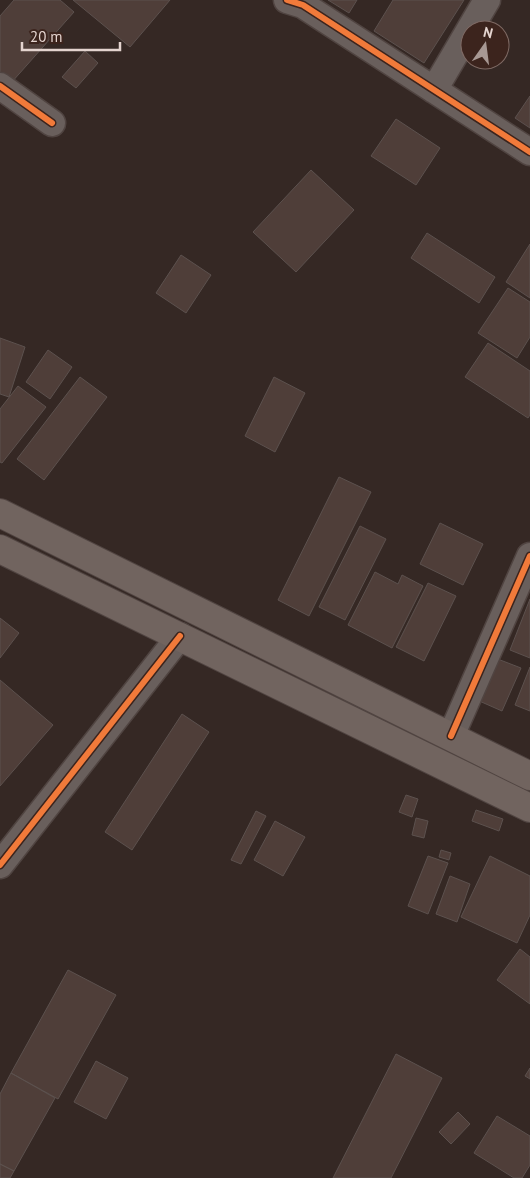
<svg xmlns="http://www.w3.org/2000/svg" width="530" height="1178" font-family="'PT Sans',sans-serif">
  <rect width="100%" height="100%" fill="#352824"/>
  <path fill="#4f3e39" stroke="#5c514e" d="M 14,0 L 60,0 L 74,12 L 11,83 L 0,73 L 0,16 Z
    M 73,0 L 170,0 L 130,47 Z
    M 328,0 L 357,0 L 349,13 Z
    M 393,0 L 464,0 L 424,63 L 374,31 Z
    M 85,51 L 98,63 L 76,88 L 62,77 Z
    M 530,96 L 530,128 L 515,118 Z
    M 396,119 L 440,148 L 416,185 L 371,156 Z
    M 311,170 L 354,210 L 296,272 L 253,232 Z
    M 427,233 L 495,277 L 479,303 L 411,258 Z
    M 530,244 L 530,298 L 506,282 Z
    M 181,255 L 211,275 L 186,313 L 156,293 Z
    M 508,288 L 530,302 L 530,337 L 517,358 L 478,333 Z
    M 0,338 L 25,347 L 9,397 L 0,394 Z
    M 488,343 L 530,371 L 530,415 L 528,418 L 465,377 Z
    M 48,350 L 72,367 L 50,399 L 26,382 Z
    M 80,377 L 107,397 L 44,480 L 17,459 Z
    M 274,377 L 305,393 L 275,452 L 245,436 Z
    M 18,386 L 46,407 L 2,463 L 0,462 L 0,409 Z
    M 339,477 L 371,492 L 309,616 L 278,600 Z
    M 440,523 L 483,544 L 463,585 L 420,564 Z
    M 360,526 L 386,539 L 345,620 L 319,607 Z
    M 375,572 L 398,584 L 402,575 L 423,586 L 392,648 L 348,625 Z
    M 428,583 L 456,596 L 424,661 L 396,647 Z
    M 530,599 L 530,658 L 510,650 Z
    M 0,618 L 19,633 L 0,658 Z
    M 495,658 L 521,668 L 502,711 L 477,700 Z
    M 530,667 L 530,711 L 515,705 Z
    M 0,680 L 53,725 L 0,786 Z
    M 182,714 L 209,732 L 132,850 L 105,832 Z
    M 406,795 L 418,799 L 412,817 L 399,812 Z
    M 476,810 L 503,819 L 499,831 L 472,821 Z
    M 256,811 L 266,816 L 241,864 L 231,860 Z
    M 416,818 L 428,821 L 424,838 L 412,835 Z
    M 275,821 L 305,837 L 283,876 L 254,860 Z
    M 441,850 L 451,853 L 449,860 L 439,857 Z
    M 428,856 L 448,863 L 428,914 L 408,906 Z
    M 490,856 L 530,876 L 530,915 L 517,943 L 461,917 Z
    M 450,876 L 470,884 L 457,922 L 436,914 Z
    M 520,949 L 530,957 L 530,1004 L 497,980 Z
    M 68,970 L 116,995 L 58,1099 L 11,1073 Z
    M 396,1054 L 442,1078 L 391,1178 L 333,1178 Z
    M 96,1061 L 128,1078 L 106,1119 L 74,1102 Z
    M 530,1068 L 530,1079 L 525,1076 Z
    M 11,1073 L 55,1098 L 14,1171 L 0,1164 L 0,1094 Z
    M 458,1112 L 470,1124 L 451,1144 L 439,1132 Z
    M 497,1116 L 530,1136 L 530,1165 L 522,1178 L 514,1178 L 474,1153 Z
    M 0,1164 L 14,1171 L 10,1178 L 0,1178 Z"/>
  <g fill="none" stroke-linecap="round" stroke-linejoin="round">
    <defs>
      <path id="minor" d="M 287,0 L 303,5 L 530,152
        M 0,86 L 52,123
        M 434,90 L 487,0
        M 451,736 L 530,556
        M 0,865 L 180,636"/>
      <path id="primary" d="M 0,513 L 530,776
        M 0,549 L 530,808"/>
    </defs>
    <use href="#minor" stroke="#504441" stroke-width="29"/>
    <use href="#primary" stroke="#504441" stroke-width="30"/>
    <use href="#minor" stroke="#695f5c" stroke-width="26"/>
    <use href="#primary" stroke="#71645f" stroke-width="28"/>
    <defs>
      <path id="cycleway" d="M 287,0 L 303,5 L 530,152
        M 0,86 L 52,123
        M 451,736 L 530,556
        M 0,865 L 180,636"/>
    </defs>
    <use href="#cycleway" stroke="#3c241d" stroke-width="9"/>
    <use href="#cycleway" stroke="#f17a3a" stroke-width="6"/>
  </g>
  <g transform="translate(485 45) rotate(14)"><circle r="24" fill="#3c241d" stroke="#7f6a64"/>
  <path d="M0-4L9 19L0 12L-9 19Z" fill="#a79893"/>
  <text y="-8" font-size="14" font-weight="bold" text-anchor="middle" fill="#e4d4cf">N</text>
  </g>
  <path d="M22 42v8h98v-8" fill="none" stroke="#e4d4cf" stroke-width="2.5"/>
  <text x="30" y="42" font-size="15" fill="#e4d4cf" stroke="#3c241d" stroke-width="4" paint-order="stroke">20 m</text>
</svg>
